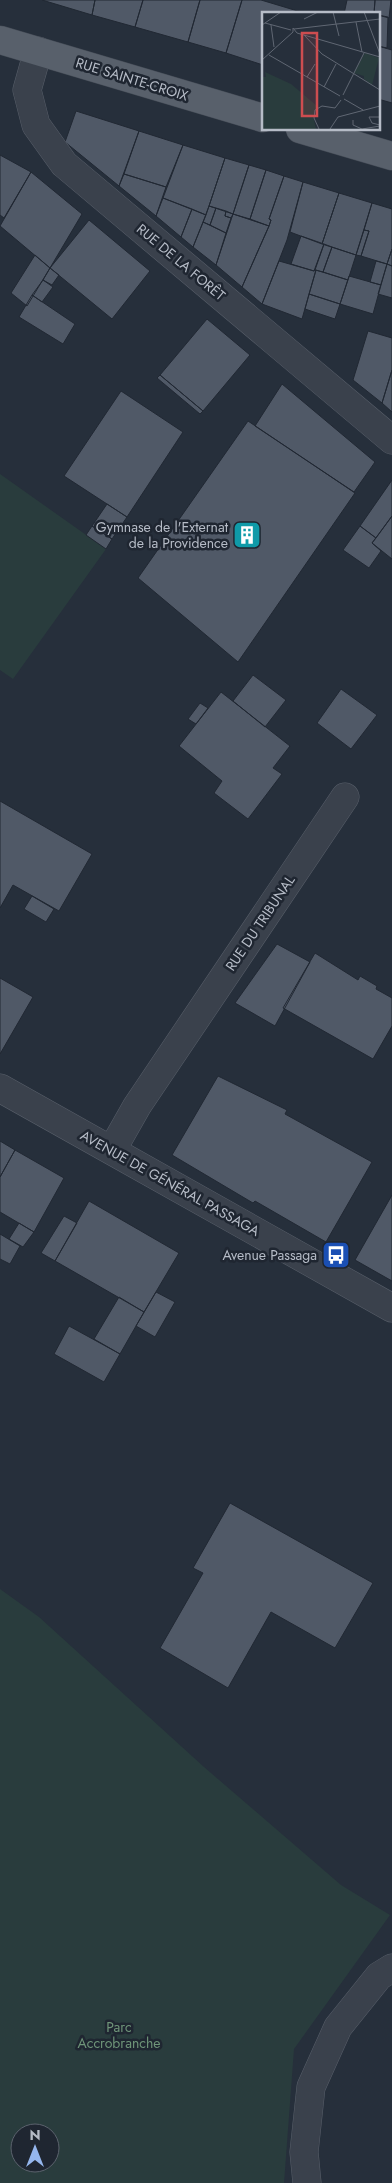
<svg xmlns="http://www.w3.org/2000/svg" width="392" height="2183" font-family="Jost,sans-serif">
  <rect width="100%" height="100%" fill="#262f3b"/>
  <path fill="#293c3d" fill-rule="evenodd" d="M 0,474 L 106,549 L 13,679 L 0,670 Z
    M 0,1589 L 39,1617 L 204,1767 L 341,1885 L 390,1915 L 294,2049 L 284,2183 L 0,2183 ZM 20,2133 L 50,2133 L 50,2163 L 20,2163 Z"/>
  <path fill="#505967" stroke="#212833" d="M 42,0 L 95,0 L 92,15 Z
    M 95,0 L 143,0 L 135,27 L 92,15 Z
    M 143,0 L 200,0 L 188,42 L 135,27 Z
    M 200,0 L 242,0 L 226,53 L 188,42 Z
    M 242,0 L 261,0 L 301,12 L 300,14 L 263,14 L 263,65 L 226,53 Z
    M 347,0 L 375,0 L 374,14 L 344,14 Z
    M 375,0 L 391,0 L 389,18 L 374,14 Z
    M 378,15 L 388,17 L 387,48 L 378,46 Z
    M 378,46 L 392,50 L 392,103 L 378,99 Z
    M 76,111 L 139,131 L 119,186 L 65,142 Z
    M 139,131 L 183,145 L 166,187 L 124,174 Z
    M 183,145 L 225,158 L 206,215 L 163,198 Z
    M 0,155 L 31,172 L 4,218 L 0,215 Z
    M 225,158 L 249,165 L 233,214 L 209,206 Z
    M 249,165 L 266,170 L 250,219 L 233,214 Z
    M 266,170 L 284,176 L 269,219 L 271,220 L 269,226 L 250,219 Z
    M 31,172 L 82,214 L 50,268 L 0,226 Z
    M 124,174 L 166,187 L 156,216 L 119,186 Z
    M 284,176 L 303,182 L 287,240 L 262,304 L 242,287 L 269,226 L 271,220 L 269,219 Z
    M 303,182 L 339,193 L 322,244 L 290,232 Z
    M 339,193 L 372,203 L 356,255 L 322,244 Z
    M 163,198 L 192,209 L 181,237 L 156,216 Z
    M 372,203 L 392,209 L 392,249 L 387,264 L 361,256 L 369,231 L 364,230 Z
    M 209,206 L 216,208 L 210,225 L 203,222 Z
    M 216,208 L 226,211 L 225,216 L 231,218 L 226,233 L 210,225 Z
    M 192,209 L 206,215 L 193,247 L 181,237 Z
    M 226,211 L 233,214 L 231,218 L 225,216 Z
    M 233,214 L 269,226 L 242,287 L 216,265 Z
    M 89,220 L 150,271 L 112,319 L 50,268 Z
    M 203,222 L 226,233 L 216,265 L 193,247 Z
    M 364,230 L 369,231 L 361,256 L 356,255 Z
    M 301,236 L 324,244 L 314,271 L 291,264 Z
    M 324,244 L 332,247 L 323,272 L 315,270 Z
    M 332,247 L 356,255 L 348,280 L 323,272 Z
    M 392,249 L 392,266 L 387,264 Z
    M 35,255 L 50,268 L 27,306 L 11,293 Z
    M 279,261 L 314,271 L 316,270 L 302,319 L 262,304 Z
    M 376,261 L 387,264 L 381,285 L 370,282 Z
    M 387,264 L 392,266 L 392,298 L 378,294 Z
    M 50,268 L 59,275 L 52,285 L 43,280 Z
    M 316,270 L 348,280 L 340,304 L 309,294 Z
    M 349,276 L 381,285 L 373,314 L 340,304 Z
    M 43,280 L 53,287 L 42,302 L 32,295 Z
    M 309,294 L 340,304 L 335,319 L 305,309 Z
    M 32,295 L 75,324 L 63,344 L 19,317 Z
    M 207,319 L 250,355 L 203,411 L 160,375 Z
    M 368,331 L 392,338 L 392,370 L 382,403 L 353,380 Z
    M 392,370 L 392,412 L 382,403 Z
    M 160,375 L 203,411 L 200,414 L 157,378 Z
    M 282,384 L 375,462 L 354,492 L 255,426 Z
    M 121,391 L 183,432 L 127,517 L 64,476 Z
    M 248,421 L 355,493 L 238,662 L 138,578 Z
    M 392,480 L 392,516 L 376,538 L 360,526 Z
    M 107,504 L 127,517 L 112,539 L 92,526 Z
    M 392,516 L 392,559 L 372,543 Z
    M 92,526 L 112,539 L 106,549 L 86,535 Z
    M 360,526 L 376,538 L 372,543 L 381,551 L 369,568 L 343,550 Z
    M 253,675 L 286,700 L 265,727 L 233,701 Z
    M 341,689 L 377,715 L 351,749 L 317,723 Z
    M 221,692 L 290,746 L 273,768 L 282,774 L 248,819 L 214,793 L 222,781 L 179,746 Z
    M 200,703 L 208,708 L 196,724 L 188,719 Z
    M 0,801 L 92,854 L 59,911 L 13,885 L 0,908 Z
    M 32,896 L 54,909 L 46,922 L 24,909 Z
    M 277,944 L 310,962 L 275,1026 L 235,1003 Z
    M 315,953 L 358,980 L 360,976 L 377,986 L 376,989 L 392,998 L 392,1026 L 373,1059 L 283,1008 Z
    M 0,978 L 33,997 L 0,1054 Z
    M 218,1076 L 287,1110 L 285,1114 L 372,1162 L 326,1242 L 255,1201 L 253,1203 L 172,1155 Z
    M 0,1141 L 15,1150 L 0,1177 Z
    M 15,1150 L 64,1178 L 34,1232 L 0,1212 L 0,1177 Z
    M 392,1195 L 392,1281 L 355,1260 Z
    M 89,1201 L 179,1253 L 144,1312 L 55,1261 Z
    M 64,1216 L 77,1223 L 55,1261 L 41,1253 Z
    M 19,1223 L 34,1232 L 23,1247 L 9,1239 Z
    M 0,1234 L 20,1246 L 10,1264 L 0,1259 Z
    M 156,1292 L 175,1302 L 155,1337 L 136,1326 Z
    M 119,1297 L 144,1312 L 120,1354 L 94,1339 Z
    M 69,1326 L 120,1354 L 104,1382 L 54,1354 Z
    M 230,1503 L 373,1583 L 335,1648 L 271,1612 L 228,1688 L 160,1648 L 203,1573 L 193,1568 Z"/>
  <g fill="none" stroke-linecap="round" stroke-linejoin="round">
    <defs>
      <path id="minor" d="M 38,51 L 27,90 L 36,125 L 64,164 L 392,440
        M 0,1088 L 392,1308
        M 112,1150 L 137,1106 L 345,797
        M 307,2183 L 304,2152 L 311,2087 L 338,2027 L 379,1976 L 392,1968"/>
      <path id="major" d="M 0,40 L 263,118
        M 300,129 L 392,156"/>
    </defs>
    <use href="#minor" stroke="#585f6a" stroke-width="29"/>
    <use href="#major" stroke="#434a55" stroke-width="29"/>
    <use href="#minor" stroke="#3a414c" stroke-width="28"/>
    <use href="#major" stroke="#58606b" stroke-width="28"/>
  </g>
  <defs>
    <symbol id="building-square" viewBox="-11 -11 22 22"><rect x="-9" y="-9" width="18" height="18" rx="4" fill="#0f9aa8" stroke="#1f2631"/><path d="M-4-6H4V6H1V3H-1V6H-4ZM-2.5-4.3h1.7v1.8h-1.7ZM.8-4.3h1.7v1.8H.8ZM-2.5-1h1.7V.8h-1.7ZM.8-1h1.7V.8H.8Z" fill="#fff"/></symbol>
    <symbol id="bus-square" viewBox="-11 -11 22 22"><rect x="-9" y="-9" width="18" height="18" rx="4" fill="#1a4fb4" stroke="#1f2631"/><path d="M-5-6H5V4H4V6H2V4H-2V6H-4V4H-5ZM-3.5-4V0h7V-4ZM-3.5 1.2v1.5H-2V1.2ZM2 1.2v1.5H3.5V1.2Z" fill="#fff"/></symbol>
  </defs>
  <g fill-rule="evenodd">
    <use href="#building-square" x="231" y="519" width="32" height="32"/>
    <use href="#bus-square" x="320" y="1239" width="32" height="32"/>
  </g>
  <g text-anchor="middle" stroke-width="5" stroke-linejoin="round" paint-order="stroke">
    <g font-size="14" fill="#b6bcc7" stroke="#1f2631">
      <text transform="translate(132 79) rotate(17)" y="5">RUE SAINTE-CROIX</text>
      <text transform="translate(181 262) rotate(40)" y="5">RUE DE LA FORÊT</text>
      <text transform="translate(260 923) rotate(-56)" y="5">RUE DU TRIBUNAL</text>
      <text transform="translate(170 1183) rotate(29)" y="5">AVENUE DE GÉNÉRAL PASSAGA</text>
    </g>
    <g font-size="14" fill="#b6bcc7" stroke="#1f2631" text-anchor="end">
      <text x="228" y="532">Gymnase de l'Externat<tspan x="228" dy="16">de la Providence</tspan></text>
      <text x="317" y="1260">Avenue Passaga</text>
    </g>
    <g font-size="14" fill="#6f9579" stroke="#1f2631">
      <text x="119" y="2032">Parc<tspan x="119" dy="16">Accrobranche</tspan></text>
    </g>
  </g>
  <g transform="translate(262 12)">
    <rect width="118" height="118" fill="#262f3b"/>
    <path d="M 103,41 L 117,46 L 110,73 L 102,67 L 102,64 L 92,61 ZM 3,60 L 29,72 L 55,94 L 51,104 L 54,117 L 0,117 L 0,65 L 4,65 Z" fill="#293c3d"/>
    <path fill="none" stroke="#606773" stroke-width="1" d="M 71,0 L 77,24M 102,0 L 118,42M 42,7 L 56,0M 94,10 L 100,40M 3,11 L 29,18M 0,13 L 19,0M 9,13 L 12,35M 32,17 L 118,7M 31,20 L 31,16 L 35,21 L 118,45M 42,23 L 60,42 L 118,78M 7,43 L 78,84M 0,48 L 31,20M 45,65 L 53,52M 62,75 L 74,52M 81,83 L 102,41M 82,87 L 101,98M 117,105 L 107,105 L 110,111 L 118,113M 91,108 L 91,113 L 100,117 L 118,114M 57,117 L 52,106 L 53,98 L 60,94 L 73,96 L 79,88M 68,117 L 76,105 L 118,94"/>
    <path fill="#ce4d50" fill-opacity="0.15" stroke="#ce4d50" stroke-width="2.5" d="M 40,21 L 55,21 L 55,104 L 40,104 Z"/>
    <rect width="118" height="118" fill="none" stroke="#b6bcc7" stroke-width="2.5"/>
  </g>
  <g transform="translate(35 2148)"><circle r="24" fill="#1f2631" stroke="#5b626d"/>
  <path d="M0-4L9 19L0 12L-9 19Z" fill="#95b6ed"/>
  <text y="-8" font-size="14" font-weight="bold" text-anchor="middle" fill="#b6bcc7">N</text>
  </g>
</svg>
